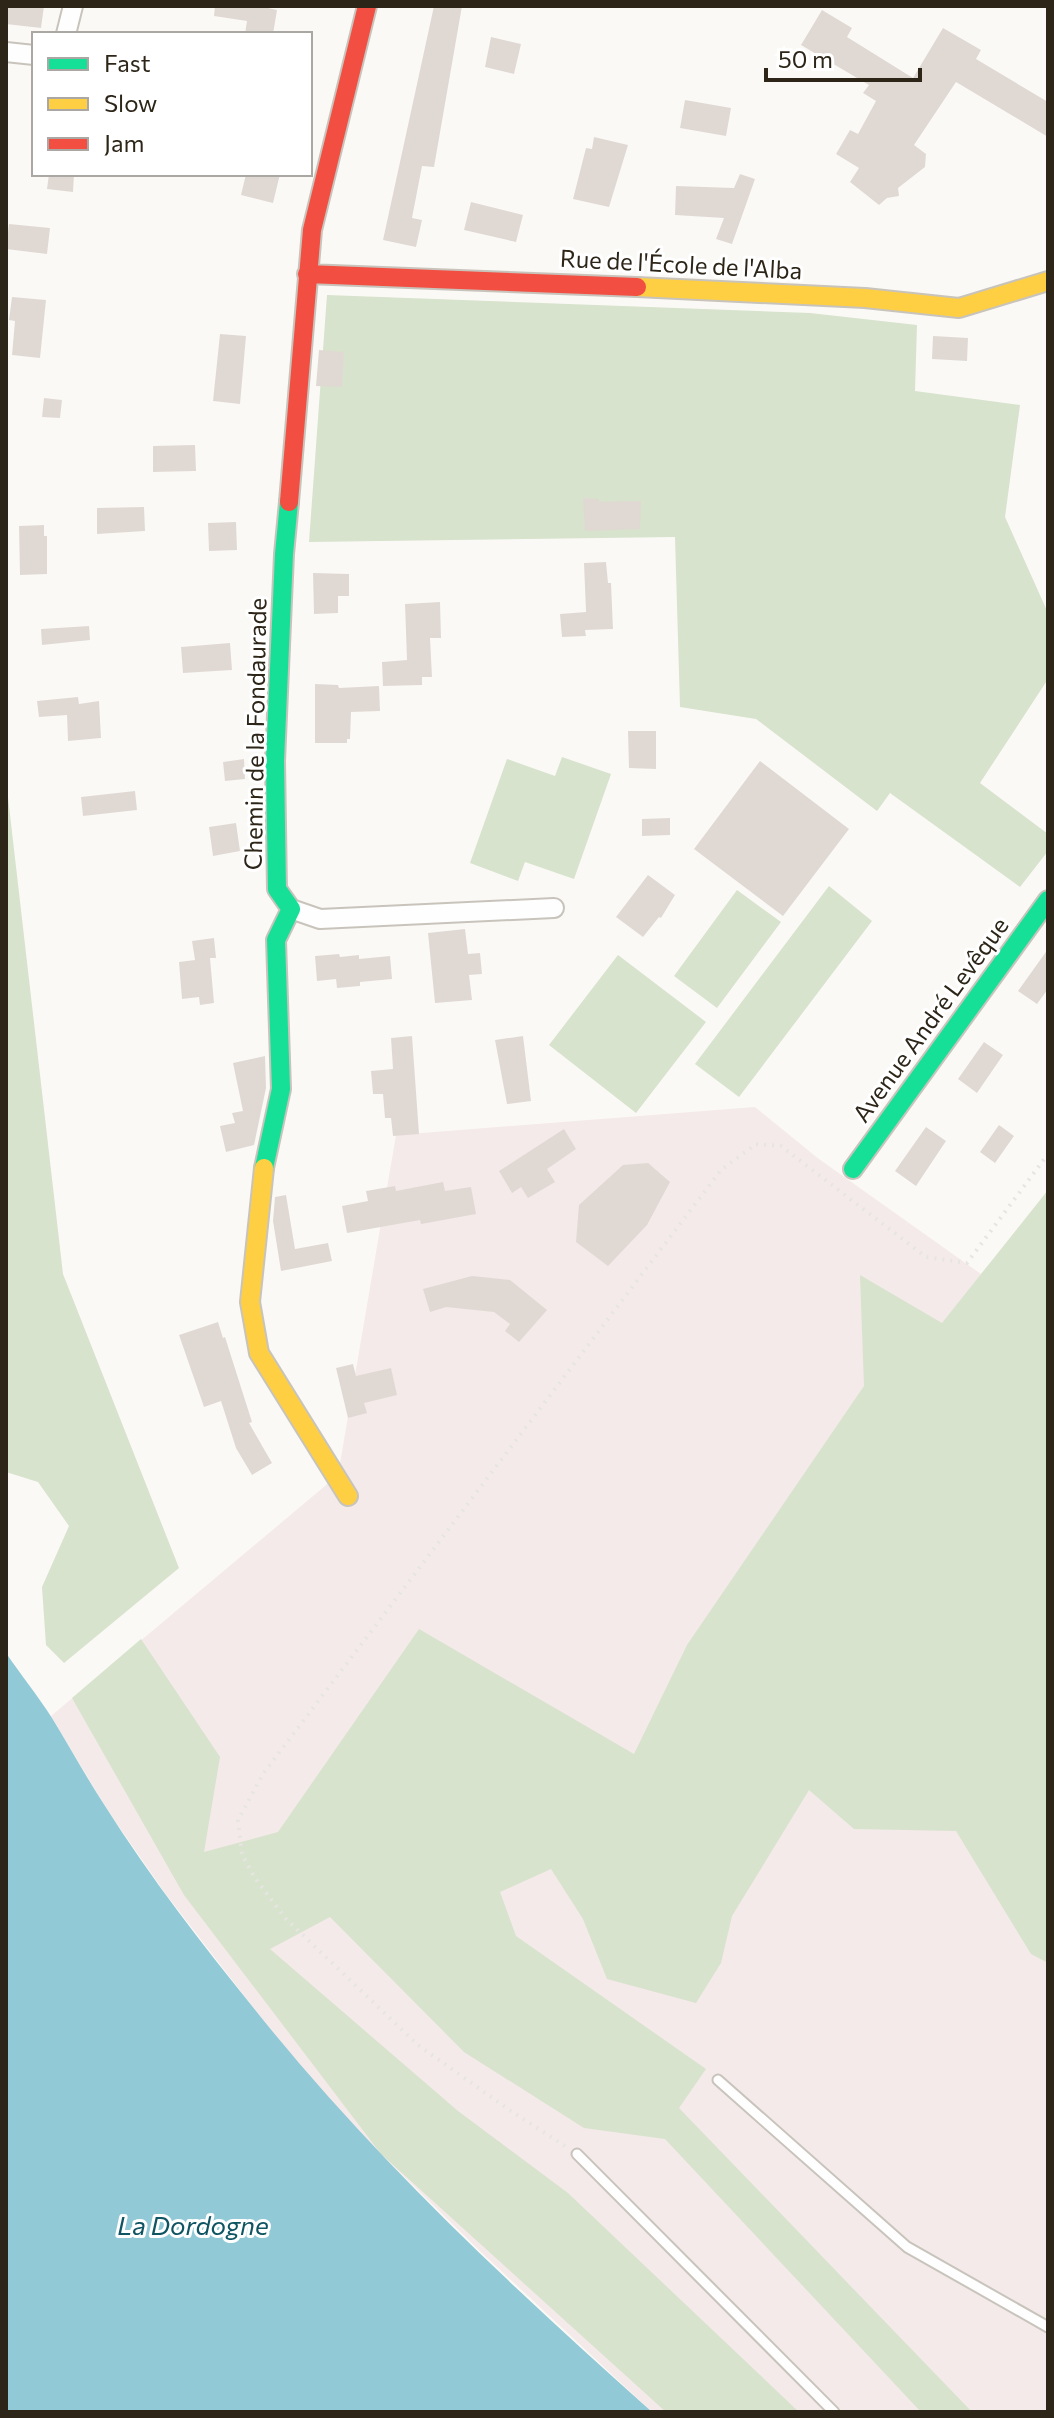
<svg xmlns="http://www.w3.org/2000/svg" width="1054" height="2418" font-family="Commissioner,sans-serif">
  <rect width="100%" height="100%" fill="#fbf9f6"/>
  <path fill="#f4eae9" d="M 755,1107 L 819,1159 L 981,1274 L 1048,1198 L 1048,2412 L 652,2412 L 482,2253 L 386,2159 L 319,2088 L 259,2015 L 165,1893 L 106,1808 L 51,1716 L 338,1475 L 396,1135 Z"/>
  <path fill="#d7e3cc" d="M 327,295 L 810,313 L 917,325 L 915,391 L 1020,405 L 1005,517 L 1048,613 L 1048,679 L 980,783 L 1048,834 L 1048,851 L 1020,887 L 890,793 L 877,811 L 756,719 L 680,707 L 675,537 L 309,542 Z
    M 562,757 L 611,774 L 574,879 L 525,862 L 518,881 L 470,863 L 507,759 L 555,776 Z
    M 6,780 L 63,1274 L 179,1568 L 64,1663 L 46,1645 L 42,1587 L 69,1526 L 38,1482 L 6,1472 Z
    M 829,886 L 872,921 L 739,1097 L 695,1064 Z
    M 737,890 L 781,922 L 717,1008 L 674,976 Z
    M 618,955 L 706,1022 L 636,1113 L 549,1045 Z
    M 1048,1190 L 1048,1963 L 1031,1954 L 956,1831 L 854,1829 L 809,1790 L 732,1916 L 721,1963 L 696,2003 L 607,1979 L 583,1919 L 551,1869 L 500,1892 L 516,1936 L 706,2069 L 679,2108 L 972,2412 L 921,2412 L 665,2139 L 584,2128 L 464,2052 L 330,1917 L 270,1949 L 458,2111 L 568,2193 L 799,2412 L 666,2412 L 381,2154 L 184,1895 L 72,1698 L 141,1639 L 220,1757 L 204,1852 L 278,1832 L 419,1629 L 634,1754 L 687,1645 L 864,1386 L 860,1275 L 942,1323 Z"/>
  <path fill="#91c9d6" d="M 6,1653 C 21,1675 38,1696 52,1718 C 70,1747 86,1777 105,1806 C 151,1879 206,1949 260,2016 C 375,2159 515,2290 652,2412 L 6,2412 Z"/>
  <path fill="#e0d9d3" d="M 6,6 L 44,6 L 41,28 L 6,24 Z
    M 215,6 L 259,6 L 277,10 L 273,34 L 245,34 L 247,21 L 214,16 Z
    M 434,6 L 462,6 L 434,167 L 422,166 L 412,218 L 422,220 L 416,247 L 383,240 Z
    M 822,10 L 852,28 L 847,37 L 913,78 L 943,28 L 981,50 L 976,59 L 1048,102 L 1048,137 L 956,82 L 914,145 L 926,154 L 925,167 L 898,188 L 899,196 L 887,198 L 879,205 L 850,182 L 859,168 L 836,154 L 850,130 L 858,134 L 876,101 L 863,93 L 869,85 L 801,45 Z
    M 491,37 L 521,44 L 514,74 L 485,67 Z
    M 685,100 L 731,108 L 726,136 L 680,128 Z
    M 594,137 L 628,145 L 609,207 L 573,199 L 586,148 L 592,149 Z
    M 49,174 L 74,174 L 73,192 L 47,189 Z
    M 246,174 L 280,174 L 273,203 L 241,195 Z
    M 740,174 L 755,179 L 732,244 L 716,239 L 724,218 L 675,215 L 676,186 L 734,188 Z
    M 471,202 L 523,215 L 516,242 L 464,230 Z
    M 9,224 L 50,228 L 47,254 L 6,249 Z
    M 12,297 L 46,300 L 40,358 L 12,355 L 15,321 L 9,320 Z
    M 220,334 L 246,336 L 240,404 L 213,401 Z
    M 933,336 L 968,338 L 967,361 L 932,359 Z
    M 319,350 L 344,352 L 342,387 L 316,386 Z
    M 44,398 L 62,400 L 60,418 L 42,417 Z
    M 195,445 L 196,471 L 153,472 L 153,446 Z
    M 583,498 L 599,499 L 599,502 L 641,501 L 640,529 L 585,531 Z
    M 144,507 L 145,531 L 97,534 L 97,508 Z
    M 236,522 L 237,550 L 209,551 L 208,523 Z
    M 44,525 L 44,536 L 47,536 L 47,574 L 20,575 L 19,526 Z
    M 606,562 L 608,583 L 611,583 L 613,629 L 585,630 L 586,636 L 562,637 L 560,614 L 586,612 L 584,563 Z
    M 313,573 L 349,574 L 349,596 L 338,596 L 338,613 L 314,614 Z
    M 440,602 L 441,638 L 430,638 L 432,677 L 422,677 L 422,685 L 383,686 L 382,662 L 407,660 L 405,604 Z
    M 89,626 L 90,640 L 42,645 L 41,629 Z
    M 230,643 L 232,670 L 183,673 L 181,647 Z
    M 315,684 L 338,685 L 339,688 L 379,686 L 380,711 L 351,712 L 350,739 L 347,739 L 347,743 L 315,743 Z
    M 78,697 L 79,704 L 99,701 L 101,738 L 68,741 L 67,715 L 39,717 L 37,701 Z
    M 628,731 L 656,731 L 656,769 L 629,768 Z
    M 244,759 L 245,779 L 225,781 L 223,762 Z
    M 760,761 L 849,829 L 783,916 L 694,849 Z
    M 135,791 L 137,810 L 83,816 L 81,797 Z
    M 670,818 L 670,835 L 642,836 L 642,819 Z
    M 236,823 L 240,851 L 213,856 L 209,827 Z
    M 648,875 L 675,895 L 661,918 L 659,917 L 643,937 L 616,917 Z
    M 465,929 L 468,954 L 480,953 L 482,974 L 469,975 L 472,1000 L 435,1003 L 428,933 Z
    M 214,938 L 216,958 L 210,958 L 214,1003 L 200,1005 L 199,997 L 182,999 L 179,962 L 195,960 L 192,941 Z
    M 1048,949 L 1048,989 L 1037,1004 L 1018,991 Z
    M 339,954 L 340,957 L 359,955 L 359,959 L 390,956 L 392,979 L 360,982 L 360,986 L 337,988 L 336,979 L 317,981 L 315,956 Z
    M 412,1036 L 419,1134 L 393,1136 L 391,1118 L 385,1118 L 383,1094 L 373,1094 L 371,1071 L 393,1069 L 391,1038 Z
    M 523,1036 L 531,1101 L 507,1104 L 495,1040 Z
    M 984,1042 L 1003,1055 L 977,1093 L 958,1079 Z
    M 265,1056 L 266,1088 L 254,1145 L 226,1152 L 220,1126 L 235,1123 L 232,1113 L 243,1111 L 233,1063 Z
    M 999,1125 L 1014,1136 L 995,1163 L 980,1152 Z
    M 926,1127 L 946,1141 L 916,1186 L 895,1171 Z
    M 564,1129 L 576,1149 L 547,1169 L 555,1182 L 528,1198 L 521,1187 L 512,1193 L 499,1171 Z
    M 648,1163 L 670,1182 L 647,1225 L 608,1266 L 576,1242 L 579,1205 L 623,1165 Z
    M 443,1182 L 445,1191 L 471,1187 L 476,1214 L 421,1224 L 420,1220 L 347,1233 L 342,1206 L 368,1201 L 366,1191 L 395,1186 L 396,1191 Z
    M 286,1195 L 295,1249 L 328,1243 L 332,1261 L 281,1271 L 273,1221 L 275,1197 Z
    M 472,1276 L 510,1280 L 547,1310 L 519,1342 L 505,1331 L 510,1324 L 494,1312 L 446,1307 L 430,1312 L 423,1289 Z
    M 218,1322 L 223,1338 L 225,1337 L 252,1422 L 249,1423 L 272,1463 L 252,1475 L 236,1448 L 221,1401 L 204,1407 L 179,1335 Z
    M 353,1364 L 356,1376 L 391,1368 L 397,1395 L 364,1403 L 367,1413 L 348,1418 L 336,1368 Z"/>
  <g fill="none" stroke-linecap="round" stroke-linejoin="round">
    <defs>
      <path id="lane" d="M 718,2080 L 907,2247 L 1048,2327
        M 577,2154 L 834,2412"/>
      <path id="street" d="M 66,34 L 73,6
        M 6,52 L 34,55
        M 291,909 L 320,919 L 554,908"/>
      <path id="fast" d="M 264,1168 L 281,1089 L 276,940 L 291,909 L 277,889 L 275,761 L 284,554 L 289,502
        M 853,1169 L 1048,900"/>
      <path id="slow" d="M 637,287 L 865,298 L 959,308 L 1048,281
        M 264,1168 L 250,1302 L 259,1353 L 348,1496"/>
      <path id="jam" d="M 307,274 L 637,287
        M 289,502 L 312,230 L 367,6"/>
    </defs>
    <use href="#lane" stroke="#c8c4bc" stroke-width="13"/>
    <use href="#street" stroke="#c8c4bc" stroke-width="22"/>
    <use href="#fast" stroke="#c8c4bc" stroke-width="22"/>
    <use href="#slow" stroke="#c8c4bc" stroke-width="22"/>
    <use href="#jam" stroke="#c8c4bc" stroke-width="22"/>
    <path stroke="#e6e5e3" stroke-width="4" stroke-dasharray="2 6" stroke-linecap="butt" d="M 565,2146 L 511,2111 L 418,2045 L 286,1919 L 255,1878 L 242,1855 L 238,1820 L 263,1774 L 721,1170 L 756,1144 L 781,1146 L 926,1257 L 967,1263 L 1048,1154"/>
    <use href="#lane" stroke="#fefefe" stroke-width="9"/>
    <use href="#street" stroke="#fefefe" stroke-width="18"/>
    <use href="#fast" stroke="#16e098" stroke-width="18"/>
    <use href="#slow" stroke="#ffcf43" stroke-width="18"/>
    <use href="#jam" stroke="#f24e42" stroke-width="18"/>
  </g>
  <g text-anchor="middle" stroke-width="6" stroke-linejoin="round" paint-order="stroke">
    <g font-size="24" fill="#2c2518" stroke="#fff">
      <text transform="translate(681 265) rotate(3)" y="8">Rue de l'École de l'Alba</text>
      <text transform="translate(256 734) rotate(-89)" y="8">Chemin de la Fondaurade</text>
      <text transform="translate(931 1020) rotate(-54)" y="8">Avenue André Levêque</text>
    </g>
    <g font-size="26" font-style="italic" fill="#0e5463" stroke="#fff">
      <text x="193" y="2235">La Dordogne</text>
    </g>
  </g>
  <rect width="1054" height="2418" fill="none" stroke="#2c2518" stroke-width="16"/>
  <rect x="32" y="32" width="280" height="144" fill="#ffffff" stroke="#aba8a3" stroke-width="2"/>
  <rect x="48" y="58" width="40" height="12" fill="#16e098" stroke="#aba8a3" stroke-width="2"/>
  <text x="104" y="72" font-size="24" fill="#2c2518">Fast</text>
  <rect x="48" y="98" width="40" height="12" fill="#ffcf43" stroke="#aba8a3" stroke-width="2"/>
  <text x="104" y="112" font-size="24" fill="#2c2518">Slow</text>
  <rect x="48" y="138" width="40" height="12" fill="#f24e42" stroke="#aba8a3" stroke-width="2"/>
  <text x="104" y="152" font-size="24" fill="#2c2518">Jam</text>
  <path d="M766 68v12h154v-12" fill="none" stroke="#2c2518" stroke-width="4"/>
  <text x="778" y="68" font-size="24" fill="#2c2518" stroke="#ffffff" stroke-width="6" paint-order="stroke">50 m</text>
</svg>
